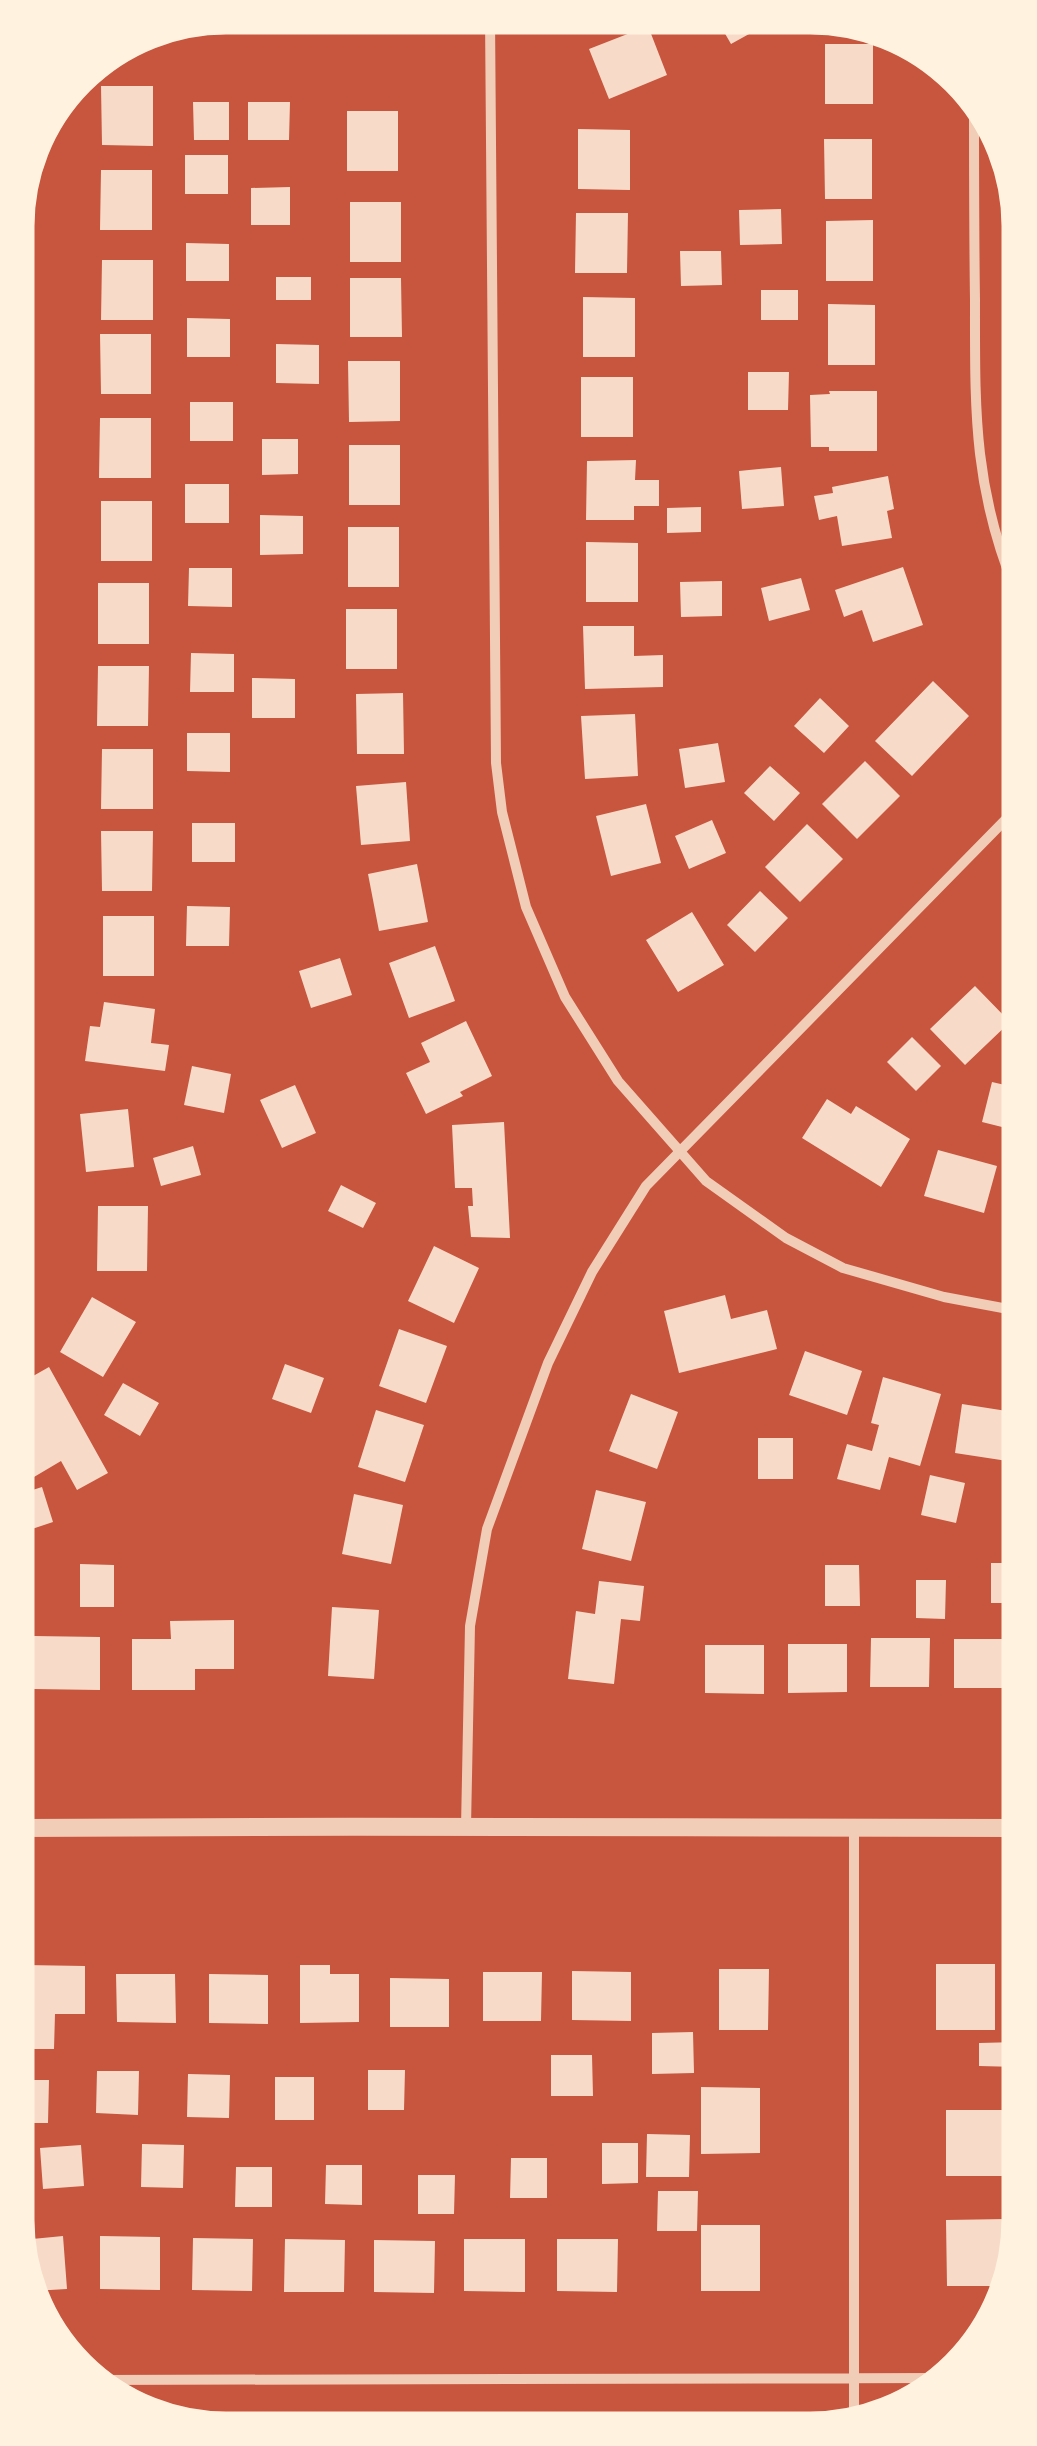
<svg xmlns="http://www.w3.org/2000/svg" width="1037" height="2446" font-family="Poppins,sans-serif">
  <rect width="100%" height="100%" fill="#c8553d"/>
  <path fill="#f7dbc8" d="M 716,18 L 750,19 L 776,19 L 731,44 Z
    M 648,26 L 667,75 L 609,99 L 589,49 Z
    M 825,44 L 873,44 L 873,104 L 825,104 Z
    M 101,86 L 153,86 L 153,146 L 102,145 Z
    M 193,102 L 229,102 L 229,140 L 194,140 Z
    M 248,102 L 290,102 L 289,140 L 248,140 Z
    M 347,111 L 398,111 L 398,171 L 347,171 Z
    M 578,129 L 630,130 L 630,190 L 578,189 Z
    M 824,139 L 872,139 L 872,199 L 825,199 Z
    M 185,155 L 228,155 L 228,194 L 185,194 Z
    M 101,170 L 152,170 L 152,230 L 100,230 Z
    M 290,187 L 290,225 L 251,225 L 251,188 Z
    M 350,202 L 401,202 L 401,262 L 350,262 Z
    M 781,209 L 782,244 L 740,245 L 739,210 Z
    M 576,213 L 628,213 L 627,273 L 575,273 Z
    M 873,220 L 873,281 L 826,281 L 826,221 Z
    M 186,243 L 229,244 L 229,281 L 186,281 Z
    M 680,251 L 721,251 L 722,285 L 681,286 Z
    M 102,260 L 153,260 L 153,320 L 101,320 Z
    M 276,277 L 311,277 L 311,300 L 276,300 Z
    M 350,278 L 401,278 L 402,337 L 350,337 Z
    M 761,290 L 798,290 L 798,320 L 761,320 Z
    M 583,297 L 635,298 L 635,357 L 583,357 Z
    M 828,304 L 875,305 L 875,365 L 828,365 Z
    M 187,318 L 230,319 L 230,357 L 187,357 Z
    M 100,334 L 151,334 L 151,394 L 101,394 Z
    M 276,344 L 319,345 L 319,384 L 276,383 Z
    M 348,361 L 400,361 L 400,421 L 349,422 Z
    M 748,372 L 789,372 L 788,410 L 748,410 Z
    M 581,377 L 633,377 L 633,437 L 581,437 Z
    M 829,391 L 877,391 L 877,451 L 829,451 L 829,447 L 811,447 L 810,395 L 830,394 Z
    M 190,402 L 233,402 L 233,441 L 190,441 Z
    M 100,418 L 151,418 L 151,478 L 99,478 Z
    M 262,439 L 298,439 L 298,474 L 262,475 Z
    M 349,445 L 400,445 L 400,505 L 349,505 Z
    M 636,460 L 635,480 L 659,480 L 659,506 L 634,506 L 634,520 L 586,520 L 587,461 Z
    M 781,467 L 784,506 L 742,509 L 739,471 Z
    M 888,476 L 894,509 L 887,511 L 892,538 L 842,546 L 837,516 L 819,520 L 814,496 L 833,493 L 832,487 Z
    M 185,484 L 229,484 L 229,523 L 185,523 Z
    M 101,501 L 152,501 L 152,561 L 101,561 Z
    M 701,507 L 701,532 L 667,533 L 667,508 Z
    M 260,515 L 303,516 L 303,554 L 260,555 Z
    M 348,527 L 399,527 L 399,587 L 348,587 Z
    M 586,542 L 638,543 L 638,602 L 586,602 Z
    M 903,567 L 923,625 L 873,642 L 862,610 L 844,617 L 835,590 Z
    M 189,568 L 232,568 L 232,607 L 188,606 Z
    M 801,578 L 810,610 L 769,621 L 761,588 Z
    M 722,581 L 722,616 L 681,617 L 680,582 Z
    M 98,583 L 149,583 L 149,644 L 98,644 Z
    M 346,609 L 397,609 L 397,669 L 346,669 Z
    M 583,626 L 634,626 L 634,656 L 663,655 L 663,687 L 585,689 Z
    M 191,653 L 234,654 L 234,692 L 190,692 Z
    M 98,666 L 149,666 L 148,726 L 97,726 Z
    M 252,678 L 295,679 L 295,718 L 252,718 Z
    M 933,681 L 969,716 L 912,776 L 875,741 Z
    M 403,693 L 404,754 L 357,754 L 356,694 Z
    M 820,698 L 849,726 L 824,753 L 794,726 Z
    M 635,714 L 638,776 L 585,779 L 581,716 Z
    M 187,733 L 230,733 L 230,772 L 187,771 Z
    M 718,743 L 725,782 L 685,788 L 679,749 Z
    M 102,749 L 153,749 L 153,809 L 101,809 Z
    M 865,761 L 900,796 L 857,839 L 822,804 Z
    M 770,766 L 800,793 L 774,821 L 744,793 Z
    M 406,782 L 410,841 L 361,845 L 356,786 Z
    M 646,804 L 661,863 L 611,876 L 596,816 Z
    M 712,820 L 726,853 L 689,869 L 675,836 Z
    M 192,823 L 235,823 L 235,862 L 192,862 Z
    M 807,824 L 843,859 L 800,902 L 765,867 Z
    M 101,831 L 153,831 L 152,891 L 102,891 Z
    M 417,864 L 428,922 L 379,931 L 368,874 Z
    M 760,891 L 788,918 L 755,952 L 727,925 Z
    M 187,906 L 230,907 L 229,946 L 186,946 Z
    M 692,912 L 724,965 L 678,992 L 646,940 Z
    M 103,916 L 154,916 L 154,976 L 103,976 Z
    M 435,946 L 455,1001 L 409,1018 L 389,963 Z
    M 340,958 L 352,995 L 311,1008 L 299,971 Z
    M 975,986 L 1010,1022 L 965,1065 L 930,1029 Z
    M 104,1002 L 155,1009 L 151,1043 L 169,1045 L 165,1071 L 85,1061 L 90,1026 L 100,1027 Z
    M 466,1021 L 492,1076 L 460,1092 L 463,1096 L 426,1114 L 406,1073 L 430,1062 L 421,1043 Z
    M 912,1037 L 941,1066 L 916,1091 L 887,1062 Z
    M 192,1066 L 231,1074 L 224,1113 L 184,1105 Z
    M 992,1082 L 1018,1088 L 1018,1131 L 982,1122 Z
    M 295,1085 L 316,1133 L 282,1148 L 260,1100 Z
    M 827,1099 L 851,1114 L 856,1106 L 910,1139 L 881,1187 L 802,1138 Z
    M 128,1109 L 134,1167 L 86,1172 L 80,1114 Z
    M 504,1122 L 510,1238 L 471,1237 L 468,1206 L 473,1206 L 472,1188 L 455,1188 L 452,1125 Z
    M 193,1146 L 201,1175 L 161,1186 L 153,1158 Z
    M 938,1150 L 997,1166 L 984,1213 L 924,1196 Z
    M 341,1185 L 376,1203 L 363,1228 L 328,1211 Z
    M 98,1206 L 148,1206 L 147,1271 L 97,1271 Z
    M 434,1246 L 479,1268 L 454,1323 L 408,1301 Z
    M 725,1295 L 731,1319 L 767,1310 L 777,1349 L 679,1373 L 664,1311 Z
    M 92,1297 L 136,1322 L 103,1377 L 60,1352 Z
    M 399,1329 L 447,1346 L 426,1403 L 379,1386 Z
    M 805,1351 L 862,1371 L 847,1415 L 789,1395 Z
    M 285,1364 L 324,1378 L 311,1413 L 272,1399 Z
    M 49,1367 L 108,1473 L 77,1490 L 61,1461 L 34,1477 L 19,1452 L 19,1384 Z
    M 883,1377 L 941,1394 L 920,1466 L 889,1457 L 880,1490 L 837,1479 L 847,1444 L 872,1451 L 879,1425 L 871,1423 Z
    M 123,1383 L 159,1403 L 140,1436 L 104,1415 Z
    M 631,1394 L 678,1412 L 657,1469 L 609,1451 Z
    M 962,1404 L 1019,1413 L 1014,1462 L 955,1453 Z
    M 376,1410 L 424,1425 L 405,1482 L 358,1467 Z
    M 758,1438 L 793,1438 L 793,1479 L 758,1479 Z
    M 930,1475 L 965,1483 L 956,1523 L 921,1515 Z
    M 42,1487 L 53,1522 L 20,1533 L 20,1494 Z
    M 596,1490 L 646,1502 L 631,1561 L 582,1549 Z
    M 354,1494 L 403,1505 L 391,1564 L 342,1554 Z
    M 20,1559 L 30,1560 L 30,1602 L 20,1602 Z
    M 991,1563 L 1019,1563 L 1019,1603 L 991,1603 Z
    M 80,1564 L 114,1565 L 114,1607 L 80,1607 Z
    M 825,1565 L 859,1565 L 860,1606 L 825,1606 Z
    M 916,1580 L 946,1580 L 945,1619 L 916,1618 Z
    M 599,1581 L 644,1586 L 640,1621 L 621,1619 L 614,1684 L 568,1679 L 576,1611 L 595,1614 Z
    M 332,1607 L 379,1610 L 374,1679 L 328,1676 Z
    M 234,1620 L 234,1669 L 195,1669 L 195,1690 L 132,1690 L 132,1639 L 171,1639 L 170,1621 Z
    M 34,1636 L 100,1637 L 100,1690 L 33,1689 Z
    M 871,1638 L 930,1638 L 929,1687 L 870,1687 Z
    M 954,1639 L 1013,1639 L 1013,1688 L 954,1688 Z
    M 788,1644 L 847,1644 L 847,1692 L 788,1693 Z
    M 705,1645 L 764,1645 L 764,1694 L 705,1693 Z
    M 936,1964 L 995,1964 L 995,2030 L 936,2030 Z
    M 25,1965 L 85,1966 L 85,2014 L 55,2014 L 54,2049 L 24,2049 Z
    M 300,1965 L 330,1965 L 330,1974 L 359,1974 L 359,2022 L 300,2023 Z
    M 719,1969 L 769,1969 L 768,2030 L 719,2030 Z
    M 572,1971 L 631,1972 L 631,2021 L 572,2020 Z
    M 483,1972 L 542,1972 L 541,2021 L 483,2021 Z
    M 116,1974 L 175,1974 L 176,2023 L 117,2022 Z
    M 209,1974 L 268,1975 L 268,2024 L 209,2023 Z
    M 390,1978 L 449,1979 L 449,2027 L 390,2027 Z
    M 693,2032 L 694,2073 L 652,2074 L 652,2033 Z
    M 1018,2042 L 1018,2067 L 979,2066 L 979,2043 Z
    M 551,2055 L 592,2055 L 593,2096 L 551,2096 Z
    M 368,2070 L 405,2070 L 404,2110 L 368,2110 Z
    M 97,2071 L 139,2071 L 138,2115 L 96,2113 Z
    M 188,2074 L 230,2075 L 229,2118 L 187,2117 Z
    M 275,2077 L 314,2077 L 314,2120 L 275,2120 Z
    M 1009,2079 L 1021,2079 L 1021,2120 L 1010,2120 Z
    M 21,2080 L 49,2080 L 48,2123 L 22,2123 Z
    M 701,2087 L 760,2088 L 760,2153 L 701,2154 Z
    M 946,2110 L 1005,2110 L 1005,2176 L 946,2176 Z
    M 647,2134 L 690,2135 L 689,2177 L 646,2177 Z
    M 602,2143 L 638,2143 L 638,2183 L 602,2184 Z
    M 142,2144 L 184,2145 L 183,2188 L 141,2187 Z
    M 81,2145 L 84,2186 L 43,2189 L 40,2148 Z
    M 511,2158 L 547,2158 L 547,2198 L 510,2198 Z
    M 326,2165 L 362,2165 L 362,2205 L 325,2204 Z
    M 236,2167 L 272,2167 L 272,2207 L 235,2207 Z
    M 418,2175 L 455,2175 L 454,2214 L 418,2214 Z
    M 658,2191 L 698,2191 L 697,2231 L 657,2231 Z
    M 1006,2219 L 1006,2271 L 1000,2286 L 947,2286 L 946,2220 Z
    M 701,2225 L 760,2225 L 760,2291 L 701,2291 Z
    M 63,2236 L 67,2289 L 33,2291 L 22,2273 L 22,2240 Z
    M 100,2236 L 160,2237 L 160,2290 L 100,2289 Z
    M 193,2238 L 253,2239 L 252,2291 L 192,2290 Z
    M 285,2239 L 345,2240 L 344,2292 L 284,2292 Z
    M 464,2239 L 525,2239 L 525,2292 L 464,2291 Z
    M 557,2239 L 618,2239 L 617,2292 L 557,2291 Z
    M 374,2240 L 435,2241 L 434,2293 L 374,2292 Z"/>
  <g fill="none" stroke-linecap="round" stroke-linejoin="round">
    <path stroke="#f1ccb7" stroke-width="10" d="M 490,17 L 496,763 L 502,812 L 526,907 L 565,997 L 618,1081 L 706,1181 L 786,1238 L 843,1268 L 944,1297 L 1019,1311
      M 194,22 L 346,16
      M 974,101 C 974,167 974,233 975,300 C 975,410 973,487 1016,592
      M 466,1827 L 470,1626 L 487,1529 L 548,1363 L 592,1272 L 646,1186 L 1017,808
      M 97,2380 L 938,2378
      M 854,2424 L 854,1828"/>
    <path stroke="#f1ccb7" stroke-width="18" d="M 21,1828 C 354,1825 687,1828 1020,1828"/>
  </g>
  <path d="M0 0H1037V2446H0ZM226 32H810A194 194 0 0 1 1004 226V2220A194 194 0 0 1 810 2414H226A194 194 0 0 1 32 2220V226A194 194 0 0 1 226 32Z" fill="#fff3e0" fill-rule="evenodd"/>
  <path fill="none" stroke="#fff3e0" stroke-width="5" d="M226 32H810A194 194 0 0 1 1004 226V2220A194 194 0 0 1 810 2414H226A194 194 0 0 1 32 2220V226A194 194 0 0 1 226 32Z"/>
</svg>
